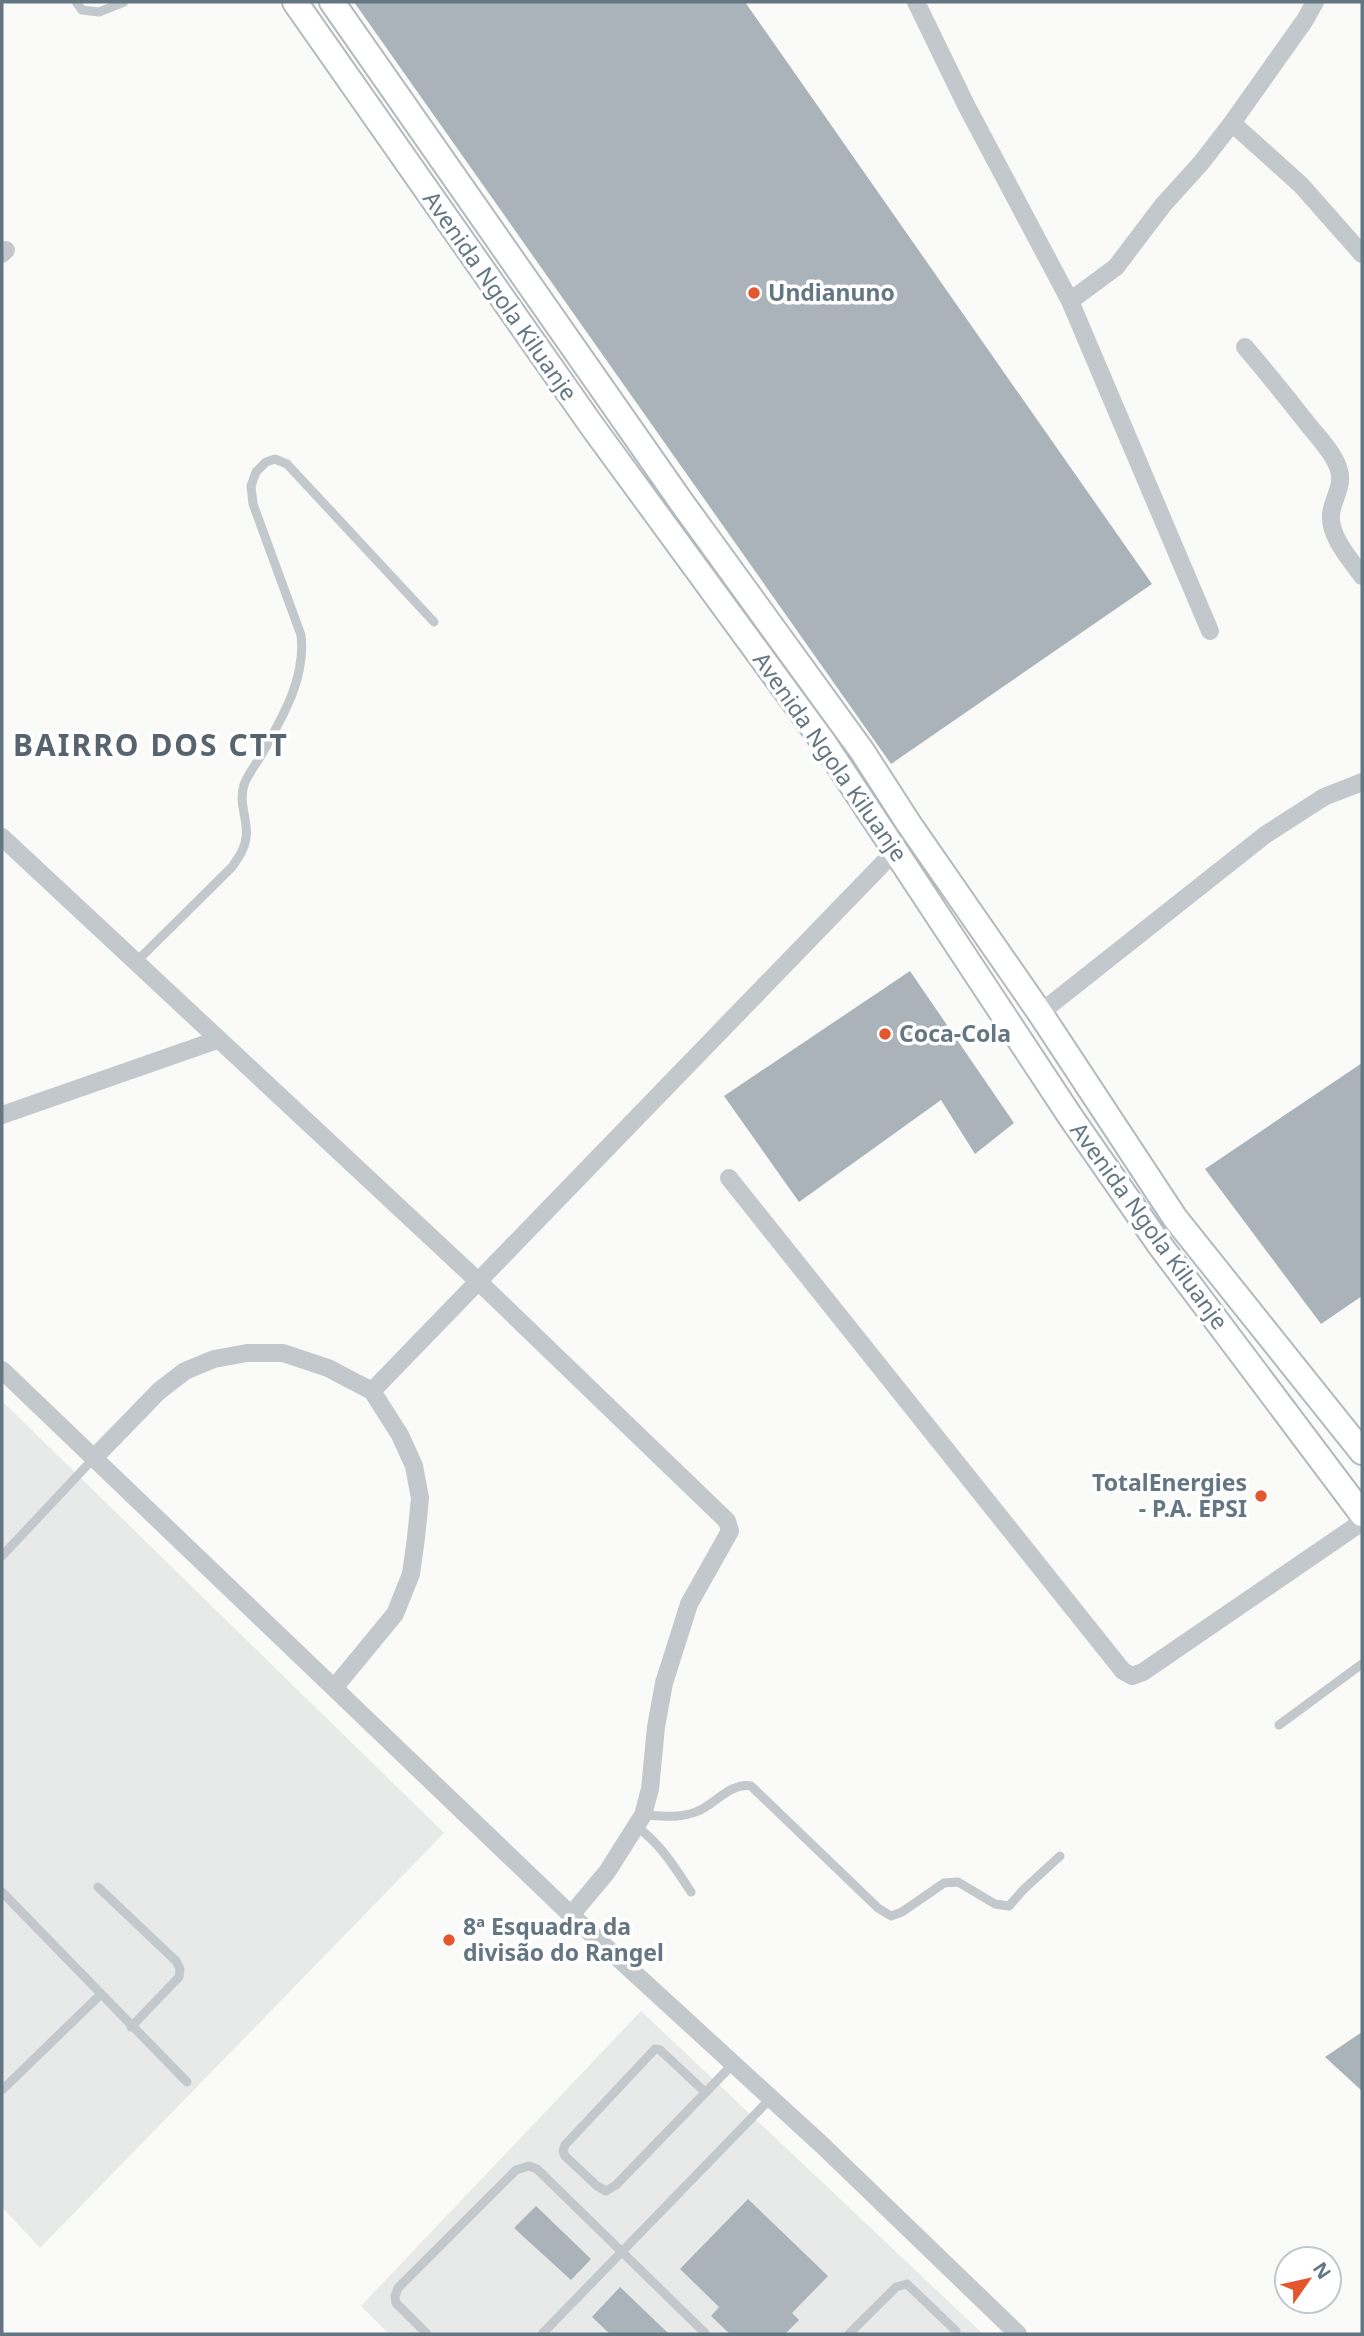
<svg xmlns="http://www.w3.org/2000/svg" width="1364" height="2336" font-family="'Noto Sans',sans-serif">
  <rect width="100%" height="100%" fill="#fafaf8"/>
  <path fill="#e8e9e9" d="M 2,1401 L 444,1833 L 40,2248 L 2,2207 Z
    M 641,2011 L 983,2334 L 389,2334 L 361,2306 Z"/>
  <path fill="#aab3b9" d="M 354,2 L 745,2 L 1152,584 L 891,764 Z
    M 910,971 L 1014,1123 L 975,1154 L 941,1100 L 799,1202 L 724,1096 Z
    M 1362,1063 L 1362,1296 L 1321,1324 L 1205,1169 Z
    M 1362,2032 L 1362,2091 L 1325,2057 Z
    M 748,2199 L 828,2276 L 792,2313 L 799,2320 L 785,2334 L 730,2334 L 711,2316 L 719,2307 L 680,2269 Z
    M 536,2206 L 591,2259 L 571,2280 L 514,2228 Z
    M 620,2287 L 669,2334 L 610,2334 L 592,2317 Z"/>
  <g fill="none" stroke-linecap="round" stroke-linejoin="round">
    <defs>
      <path id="secondary" d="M 295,2 L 592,426 L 824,743 L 1070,1116 L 1159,1244 L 1362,1514
        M 332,2 L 682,503 L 862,751 L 909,824 L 1040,1013 L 1175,1218 L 1362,1452"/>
    </defs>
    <use href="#secondary" stroke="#b3babf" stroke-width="28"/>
    <path stroke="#c3c8cc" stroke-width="9" d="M 76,2 L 82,10 L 99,12 L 124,2
      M 136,962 L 232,867 C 238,858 245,849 246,838 C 249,821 238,805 244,785 C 248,773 258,762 263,752 C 283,716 306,678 301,635 L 253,504 L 251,486 L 256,472 L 266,462 L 275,459 L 287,464 L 434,622
      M 2,1556 L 93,1459
      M 1279,1725 L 1362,1664
      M 643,1815 C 661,1816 680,1819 698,1811 C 715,1804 731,1782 751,1786 L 878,1908 L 891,1916 L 902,1912 L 944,1883 L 958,1882 L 995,1904 L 1009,1906 L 1023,1890 L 1060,1856
      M 637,1827 C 661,1844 675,1868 691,1892
      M 98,1887 L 176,1961 L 180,1969 L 179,1977 L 131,2027
      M 2,1892 L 187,2082
      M 2,2090 L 100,1995
      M 705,2092 L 660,2050 L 655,2049 L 565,2145 L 563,2151 L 565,2156 L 597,2186 L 606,2191 L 616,2185 L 733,2064
      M 427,2334 L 396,2303 L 395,2296 L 398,2288 L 516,2170 L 529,2166 L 537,2169 L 706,2334
      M 542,2334 L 771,2098
      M 849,2334 L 896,2287 L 907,2284 L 956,2331 L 956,2334"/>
    <path stroke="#c3c8cc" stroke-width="18" d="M 916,2 L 966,105 L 1070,301 L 1210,631
      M 1232,123 L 1301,185 L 1362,254
      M 2,254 L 6,250
      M 1070,301 L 1116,267 L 1163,205 L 1201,163 L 1232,123 L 1305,20 L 1315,2
      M 1245,347 C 1267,373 1289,400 1310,427 C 1320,439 1333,453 1338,467 C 1345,485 1333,497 1331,514 C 1329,536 1350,559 1362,576
      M 2,837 L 479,1282 L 727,1521 L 730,1531 L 689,1604 L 664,1683 L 656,1727 L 650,1789 L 643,1815 L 607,1872 L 571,1915
      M 1040,1013 L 1265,835 L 1324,797 L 1362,782
      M 2,1115 L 217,1040
      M 729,1178 L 1123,1671 L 1132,1676 L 1143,1672 L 1362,1522
      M 2,1370 L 571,1915 L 822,2145 L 1018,2334
      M 372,1391 L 896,850
      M 93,1459 L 159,1391 L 185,1371 L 214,1359 L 247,1353 L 283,1353 L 328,1368 L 372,1391 L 400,1435 L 414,1466 L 420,1498 L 416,1538 L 411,1574 L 395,1614 L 334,1688"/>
    <use href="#secondary" stroke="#fff" stroke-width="24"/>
  </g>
  <g fill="#e4572e" stroke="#fff" stroke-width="2.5">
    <circle cx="754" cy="293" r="7"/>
    <circle cx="885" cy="1034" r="7"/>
    <circle cx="1261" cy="1496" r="7"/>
    <circle cx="449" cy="1940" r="7"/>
  </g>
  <g text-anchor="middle" stroke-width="7" stroke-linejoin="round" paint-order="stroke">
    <g font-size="23" font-weight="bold" fill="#657683" stroke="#fff" text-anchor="start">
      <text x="768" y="301">Undianuno</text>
      <text x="899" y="1042">Coca-Cola</text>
      <text x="1247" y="1491" text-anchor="end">TotalEnergies<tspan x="1247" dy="26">- P.A. EPSI</tspan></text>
      <text x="463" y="1935">8ª Esquadra da<tspan x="463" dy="26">divisão do Rangel</tspan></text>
    </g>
    <g font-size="23" fill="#657683" stroke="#fff">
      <text transform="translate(500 296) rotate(55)" y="8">Avenida Ngola Kiluanje</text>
      <text transform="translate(830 757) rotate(55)" y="8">Avenida Ngola Kiluanje</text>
      <text transform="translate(1149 1226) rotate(54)" y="8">Avenida Ngola Kiluanje</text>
    </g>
    <g font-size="30" font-weight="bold" letter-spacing="2" fill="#57646e" stroke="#fff">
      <text x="151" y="756">BAIRRO DOS CTT</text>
    </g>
  </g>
  <rect width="1364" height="2336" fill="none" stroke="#657683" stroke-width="7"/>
  <g transform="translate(1308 2280) rotate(56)"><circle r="33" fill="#ffffff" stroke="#c1c8cd" stroke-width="2"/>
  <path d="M0-5L12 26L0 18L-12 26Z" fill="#e4572e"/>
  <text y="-10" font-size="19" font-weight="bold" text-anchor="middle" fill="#657683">N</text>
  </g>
</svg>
